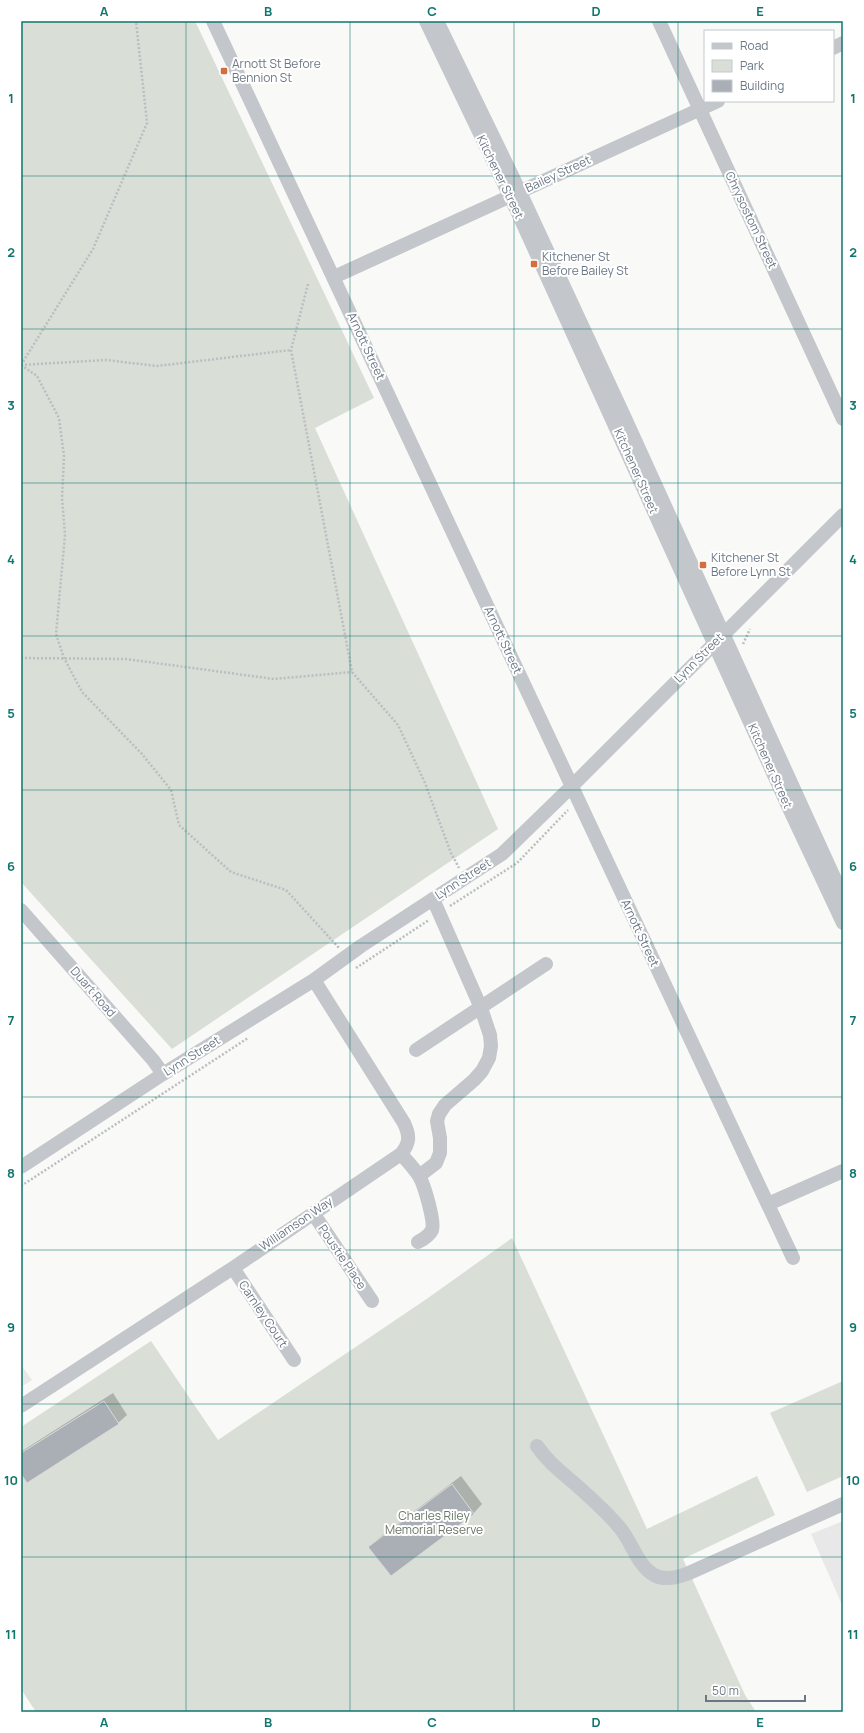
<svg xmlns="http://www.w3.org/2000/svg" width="864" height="1733" font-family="Manrope,sans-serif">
  <rect width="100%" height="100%" fill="#f9f9f7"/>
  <path fill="#e7e8e7" d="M 21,1365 L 32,1380 L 21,1387 Z
    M 843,1521 L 843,1607 L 811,1534 Z"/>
  <path fill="#d9ded7" d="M 21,21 L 195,21 L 374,398 L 315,428 L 498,829 L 172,1049 L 21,882 Z
    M 512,1238 L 647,1529 L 757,1476 L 775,1515 L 683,1559 L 745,1695 L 756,1712 L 36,1712 L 21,1689 L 21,1427 L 151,1341 L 218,1440 L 428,1298 Z
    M 843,1381 L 843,1476 L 807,1492 L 770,1413 Z"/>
  <path fill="#0003" d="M 113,1393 L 127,1415 L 118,1423 L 21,1472 L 22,1451 Z
    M 461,1476 L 482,1504 L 474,1513 L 391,1575 L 370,1547 L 379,1538 Z"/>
  <path fill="#a9afb5" stroke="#dbdbd9" d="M 104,1401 L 119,1424 L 27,1483 L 21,1474 L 21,1453 Z
    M 452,1484 L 474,1514 L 391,1576 L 368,1547 Z"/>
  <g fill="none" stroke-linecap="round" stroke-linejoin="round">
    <path stroke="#bbbdc0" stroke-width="2.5" stroke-dasharray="2 2" stroke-linecap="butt" d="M 308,284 L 291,350 L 352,672 L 398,725 L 425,783 L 451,853 L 459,868
      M 21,365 L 37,376 L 59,418 L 64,456 L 62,498 L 65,535 L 56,634 L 64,658 L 82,692 L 142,754 L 171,790 L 179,825 L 231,872 L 286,890 L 339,948
      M 21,365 L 93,249 L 147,123 L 136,21
      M 21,365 L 106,360 L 157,366 L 291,350
      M 743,644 L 750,629
      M 21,658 L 126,659 L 274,679 L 352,672
      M 450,906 L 517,863 L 568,810
      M 356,968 L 429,920
      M 21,1186 L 248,1038"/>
    <path stroke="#c3c6ca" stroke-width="14" d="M 213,21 L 793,1258
      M 426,21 L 518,213 L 789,808 L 843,923
      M 437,21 L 520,192 L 624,416 L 843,897
      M 659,21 L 843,419
      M 833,48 L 843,43
      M 334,277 L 718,101
      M 21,910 L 153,1060 L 163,1074
      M 416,1050 L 546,964
      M 401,1154 C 407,1161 414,1168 419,1176 C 424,1184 435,1221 432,1230 C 429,1236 424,1239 418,1242
      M 21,1167 L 163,1074 L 314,980 L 361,946 L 502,854 L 571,787 L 843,515
      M 419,1176 L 436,1163 L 440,1153 L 440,1138 L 437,1121 L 439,1114 L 445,1105 L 474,1080 L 482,1071 L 489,1058 L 491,1046 L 490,1035 L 481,1008 L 433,899
      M 768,1204 L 843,1171
      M 313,1213 L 372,1301
      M 233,1268 L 294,1360
      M 21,1406 L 233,1268 L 401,1154 C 410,1143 410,1136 404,1123 L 314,980
      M 537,1446 C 547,1461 560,1471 574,1483 C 590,1497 606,1511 620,1528 C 632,1542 637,1565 654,1575 C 665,1581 679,1577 689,1573 L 843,1504"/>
  </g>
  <path fill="none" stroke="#0f766e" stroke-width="1" stroke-opacity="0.55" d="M 186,21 L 186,1712M 350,21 L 350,1712M 514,21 L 514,1712M 678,21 L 678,1712M 21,176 L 843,176M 21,329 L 843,329M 21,483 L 843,483M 21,636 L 843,636M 21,790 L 843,790M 21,943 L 843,943M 21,1097 L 843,1097M 21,1250 L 843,1250M 21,1404 L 843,1404M 21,1557 L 843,1557"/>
  <g fill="#d46e3c" stroke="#fff" stroke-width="1.5">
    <rect x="220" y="67" width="8" height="8" rx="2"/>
    <rect x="530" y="260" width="8" height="8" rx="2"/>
    <rect x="699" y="561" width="8" height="8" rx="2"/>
  </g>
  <g text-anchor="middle" stroke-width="4" stroke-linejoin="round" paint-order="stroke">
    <g font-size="12" fill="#6b7785" stroke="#fff" text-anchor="start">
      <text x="232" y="68">Arnott St Before<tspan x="232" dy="14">Bennion St</tspan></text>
      <text x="542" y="261">Kitchener St<tspan x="542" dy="14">Before Bailey St</tspan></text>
      <text x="711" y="562">Kitchener St<tspan x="711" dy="14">Before Lynn St</tspan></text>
    </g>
    <g font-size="12" fill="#6b7785" stroke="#fff">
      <text transform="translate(558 174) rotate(-25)" y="4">Bailey Street</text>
      <text transform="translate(500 177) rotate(64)" y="4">Kitchener Street</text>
      <text transform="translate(751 220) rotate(65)" y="4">Chrysostom Street</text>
      <text transform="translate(366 346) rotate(65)" y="4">Arnott Street</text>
      <text transform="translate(636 471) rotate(66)" y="4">Kitchener Street</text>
      <text transform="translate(503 640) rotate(65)" y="4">Arnott Street</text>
      <text transform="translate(699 658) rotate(-45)" y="4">Lynn Street</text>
      <text transform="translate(770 766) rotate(66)" y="4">Kitchener Street</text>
      <text transform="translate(463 879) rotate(-33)" y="4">Lynn Street</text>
      <text transform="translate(640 933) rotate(65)" y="4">Arnott Street</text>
      <text transform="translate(93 992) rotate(49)" y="4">Duart Road</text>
      <text transform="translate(192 1056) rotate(-32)" y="4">Lynn Street</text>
      <text transform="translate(296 1224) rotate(-34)" y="4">Williamson Way</text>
      <text transform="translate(342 1257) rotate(56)" y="4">Poustie Place</text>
      <text transform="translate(263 1314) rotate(56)" y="4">Carnley Court</text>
    </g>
    <g font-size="12" fill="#667865" stroke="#fff">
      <text x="434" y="1520">Charles Riley<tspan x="434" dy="14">Memorial Reserve</tspan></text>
    </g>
  </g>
  <rect width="864" height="1733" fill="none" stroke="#ffffff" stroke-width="44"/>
  <rect x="704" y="30" width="130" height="72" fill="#ffffff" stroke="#c4c9ce"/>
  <rect x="712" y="43" width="20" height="6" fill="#c3c6ca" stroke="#c4c9ce"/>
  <text x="740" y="50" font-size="12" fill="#6b7785">Road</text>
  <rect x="712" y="60" width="20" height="12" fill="#d9ded7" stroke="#c4c9ce"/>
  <text x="740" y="70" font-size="12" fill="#6b7785">Park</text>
  <rect x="712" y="80" width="20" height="12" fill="#a9afb5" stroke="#c4c9ce"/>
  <text x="740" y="90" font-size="12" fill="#6b7785">Building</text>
  <path d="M706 1695v6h99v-6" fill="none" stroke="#6b7785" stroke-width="2"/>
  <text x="712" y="1695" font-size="12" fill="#6b7785" stroke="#ffffff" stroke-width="3" paint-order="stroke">50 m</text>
  <rect x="22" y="22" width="820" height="1689" fill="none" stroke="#0f766e" stroke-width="1.5"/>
  <g font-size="13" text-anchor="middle" font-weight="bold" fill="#0f766e">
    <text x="104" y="16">A</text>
    <text x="268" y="16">B</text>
    <text x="432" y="16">C</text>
    <text x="596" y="16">D</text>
    <text x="760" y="16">E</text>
    <text x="11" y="103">1</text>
    <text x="853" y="103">1</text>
    <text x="11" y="257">2</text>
    <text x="853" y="257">2</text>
    <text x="11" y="410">3</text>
    <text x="853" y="410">3</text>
    <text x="11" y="564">4</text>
    <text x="853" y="564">4</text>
    <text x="11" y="718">5</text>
    <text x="853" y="718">5</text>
    <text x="11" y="871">6</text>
    <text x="853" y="871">6</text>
    <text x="11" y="1025">7</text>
    <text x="853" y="1025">7</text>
    <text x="11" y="1178">8</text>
    <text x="853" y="1178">8</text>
    <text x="11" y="1332">9</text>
    <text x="853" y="1332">9</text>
    <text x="11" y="1485">10</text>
    <text x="853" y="1485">10</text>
    <text x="11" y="1639">11</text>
    <text x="853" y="1639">11</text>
    <text x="104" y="1727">A</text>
    <text x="268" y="1727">B</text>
    <text x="432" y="1727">C</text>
    <text x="596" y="1727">D</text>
    <text x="760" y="1727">E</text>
  </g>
</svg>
